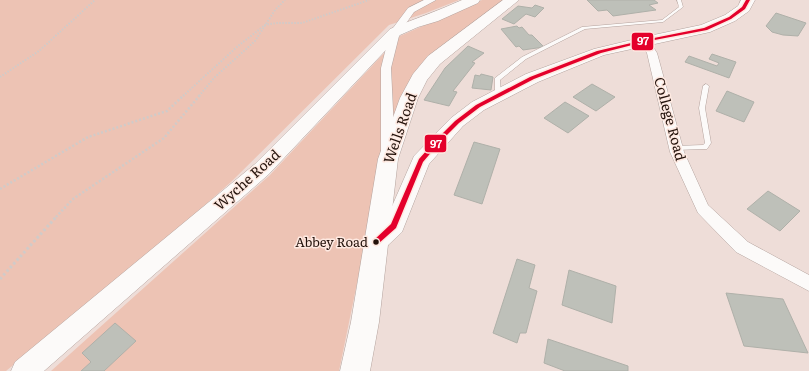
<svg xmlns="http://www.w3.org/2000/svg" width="809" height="371" font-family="Literata,serif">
  <rect width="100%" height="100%" fill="#eeddd8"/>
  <path fill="#edc3b4" d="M 0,0 L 459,0 L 426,13 L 389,25 L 231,182 L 162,243 L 6,371 L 0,371 Z
    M 482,0 L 506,0 L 436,53 L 370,220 L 339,371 L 51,371 L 270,175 L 400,36 Z"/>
  <path fill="#bec0b9" stroke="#afb0a9" d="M 587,0 L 654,0 L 658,3 L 649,5 L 656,10 L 613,16 L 607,10 L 598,11 Z
    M 535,5 L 544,8 L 535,17 L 526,14 L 514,24 L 502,19 L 518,6 L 532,8 Z
    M 776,13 L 806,23 L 798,36 L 783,35 L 772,32 L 766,26 Z
    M 517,26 L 519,28 L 522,27 L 529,35 L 532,35 L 544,47 L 523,50 L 519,46 L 516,47 L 501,29 Z
    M 468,46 L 484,53 L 472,62 L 475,63 L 453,91 L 457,92 L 449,106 L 424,100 L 445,68 Z
    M 712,54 L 736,62 L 729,78 L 685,62 L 689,56 L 717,66 L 719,63 L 709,59 Z
    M 481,74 L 493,77 L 491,90 L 472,88 L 475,75 L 480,76 Z
    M 592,84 L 615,97 L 596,111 L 573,97 Z
    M 727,91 L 754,102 L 744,122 L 716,111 Z
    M 565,102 L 589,116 L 568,133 L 544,118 Z
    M 474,142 L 500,149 L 482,204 L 454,195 Z
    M 768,191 L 800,211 L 780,231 L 747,209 Z
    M 517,259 L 535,265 L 529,288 L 537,291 L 526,333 L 520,333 L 517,343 L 493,333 Z
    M 569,270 L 616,286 L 612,323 L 562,305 Z
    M 726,293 L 783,299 L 808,353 L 744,346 Z
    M 115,323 L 136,341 L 104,371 L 81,371 L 91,362 L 82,353 Z
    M 548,339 L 628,366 L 628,371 L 565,371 L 544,363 Z"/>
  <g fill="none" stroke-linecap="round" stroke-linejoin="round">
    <defs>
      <path id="lane" d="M 677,0 L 681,0 L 683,7 L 663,22 L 585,29 L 526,59 L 500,80 L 501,95 L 498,97 L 495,95 L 495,78 L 522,57 L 582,27 L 662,20 L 679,7 Z
        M 706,84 L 709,86 L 705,108 L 711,143 L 707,149 L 705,149 L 674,150 L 673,148 L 676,146 L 703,145 L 705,143 L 699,108 L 703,86 Z"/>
      <path id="street" d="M 424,0 L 436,0 L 414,12 L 400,32 L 391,68 L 395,152 L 393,155 L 388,157 L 383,155 L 381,152 L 381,68 L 390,32 L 408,8 Z
        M 644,38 L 648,39 L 657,53 L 684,152 L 708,205 L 748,242 L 809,275 L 809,291 L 736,252 L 698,213 L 670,152 L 647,53 L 639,41 Z"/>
      <path id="secondary" d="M 462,0 L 480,0 L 478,3 L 438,21 L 418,27 L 400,35 L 269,174 L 44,371 L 11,371 L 15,362 L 255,164 L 390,29 C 414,19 438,11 462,0 Z
        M 741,0 L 755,0 L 749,11 L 735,21 L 710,32 L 604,55 L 538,82 L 484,110 L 463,126 L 429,164 L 402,232 L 384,249 L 376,251 L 368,249 L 365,242 L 368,235 L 386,220 L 414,156 L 451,118 L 472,102 L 526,74 L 594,49 L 644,37 L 701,25 L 725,15 L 738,6 Z"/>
      <path id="highway" d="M 503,0 L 519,0 L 440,64 L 427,80 L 418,98 L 398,159 L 379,322 L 370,371 L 340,371 L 351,322 L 378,159 L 400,98 L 413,74 L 428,56 Z"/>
    </defs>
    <use href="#lane" stroke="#b4a39e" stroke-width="1"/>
    <use href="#street" stroke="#b4a39e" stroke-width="1"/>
    <use href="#secondary" stroke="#b4a39e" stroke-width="1"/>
    <use href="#highway" stroke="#b4a39e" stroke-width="1"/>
    <path stroke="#d0cbc9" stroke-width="2" stroke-dasharray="1.5 1.5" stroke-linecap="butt" d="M 0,77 L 39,51 L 95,0
      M 183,96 L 238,46 L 265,25 L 277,23 L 302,23 L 369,0
      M 199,96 L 214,78 L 255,41 L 275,10 L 285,0"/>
    <path stroke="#d0cbc9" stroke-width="2.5" stroke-dasharray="2 2" stroke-linecap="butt" d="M 0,189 L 88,137 L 167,111 L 184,95
      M 56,217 L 73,199 L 164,138 L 200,95"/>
    <path stroke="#d0cbc9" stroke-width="3" stroke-dasharray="2.5 2.5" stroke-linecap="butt" d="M 0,279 L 57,216"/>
    <use href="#lane" fill="#fcfaf9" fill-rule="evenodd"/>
    <use href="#street" fill="#fcfaf9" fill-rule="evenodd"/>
    <use href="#secondary" fill="#fcfaf9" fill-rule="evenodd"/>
    <use href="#highway" fill="#fcfaf9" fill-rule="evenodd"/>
    <defs>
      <path id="bus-1" d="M 746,0 L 750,0 L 745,9 L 731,19 L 707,30 L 644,42 L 601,53 L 534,79 L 480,107 L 459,123 L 440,142 L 423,162 L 396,228 L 378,244 L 376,245 L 374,244 L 373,242 L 374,240 L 391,224 L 419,159 L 436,140 L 455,121 L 476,105 L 530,77 L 597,51 L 644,40 L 704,28 L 729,17 L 742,7 Z"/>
    </defs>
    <use href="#bus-1" stroke="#fee9e1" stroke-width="3"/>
    <use href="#bus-1" fill="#e4002b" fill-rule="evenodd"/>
  </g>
  <circle fill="#23120b" stroke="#fee9e1" stroke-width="1.5" cx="376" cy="242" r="3.5"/>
  <g text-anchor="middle" stroke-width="3" stroke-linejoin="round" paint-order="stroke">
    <g font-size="13" fill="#23120b" stroke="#fee9e1" text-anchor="end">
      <text x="368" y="247">Abbey Road</text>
    </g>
    <g font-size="14" fill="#23120b" stroke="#fee9e1">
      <text transform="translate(670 119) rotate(75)" y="5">College Road</text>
      <text transform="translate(400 128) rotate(-71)" y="5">Wells Road</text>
      <text transform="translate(247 180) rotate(-42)" y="5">Wyche Road</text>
    </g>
  </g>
  <g stroke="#fee9e1" stroke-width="1.5">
    <rect x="631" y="32" width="23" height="19" rx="4" fill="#e4002b"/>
    <rect x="424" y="134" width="23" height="19" rx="4" fill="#e4002b"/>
  </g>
  <g font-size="11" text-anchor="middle" font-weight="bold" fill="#fff">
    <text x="643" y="45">97</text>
    <text x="436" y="148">97</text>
  </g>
</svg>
